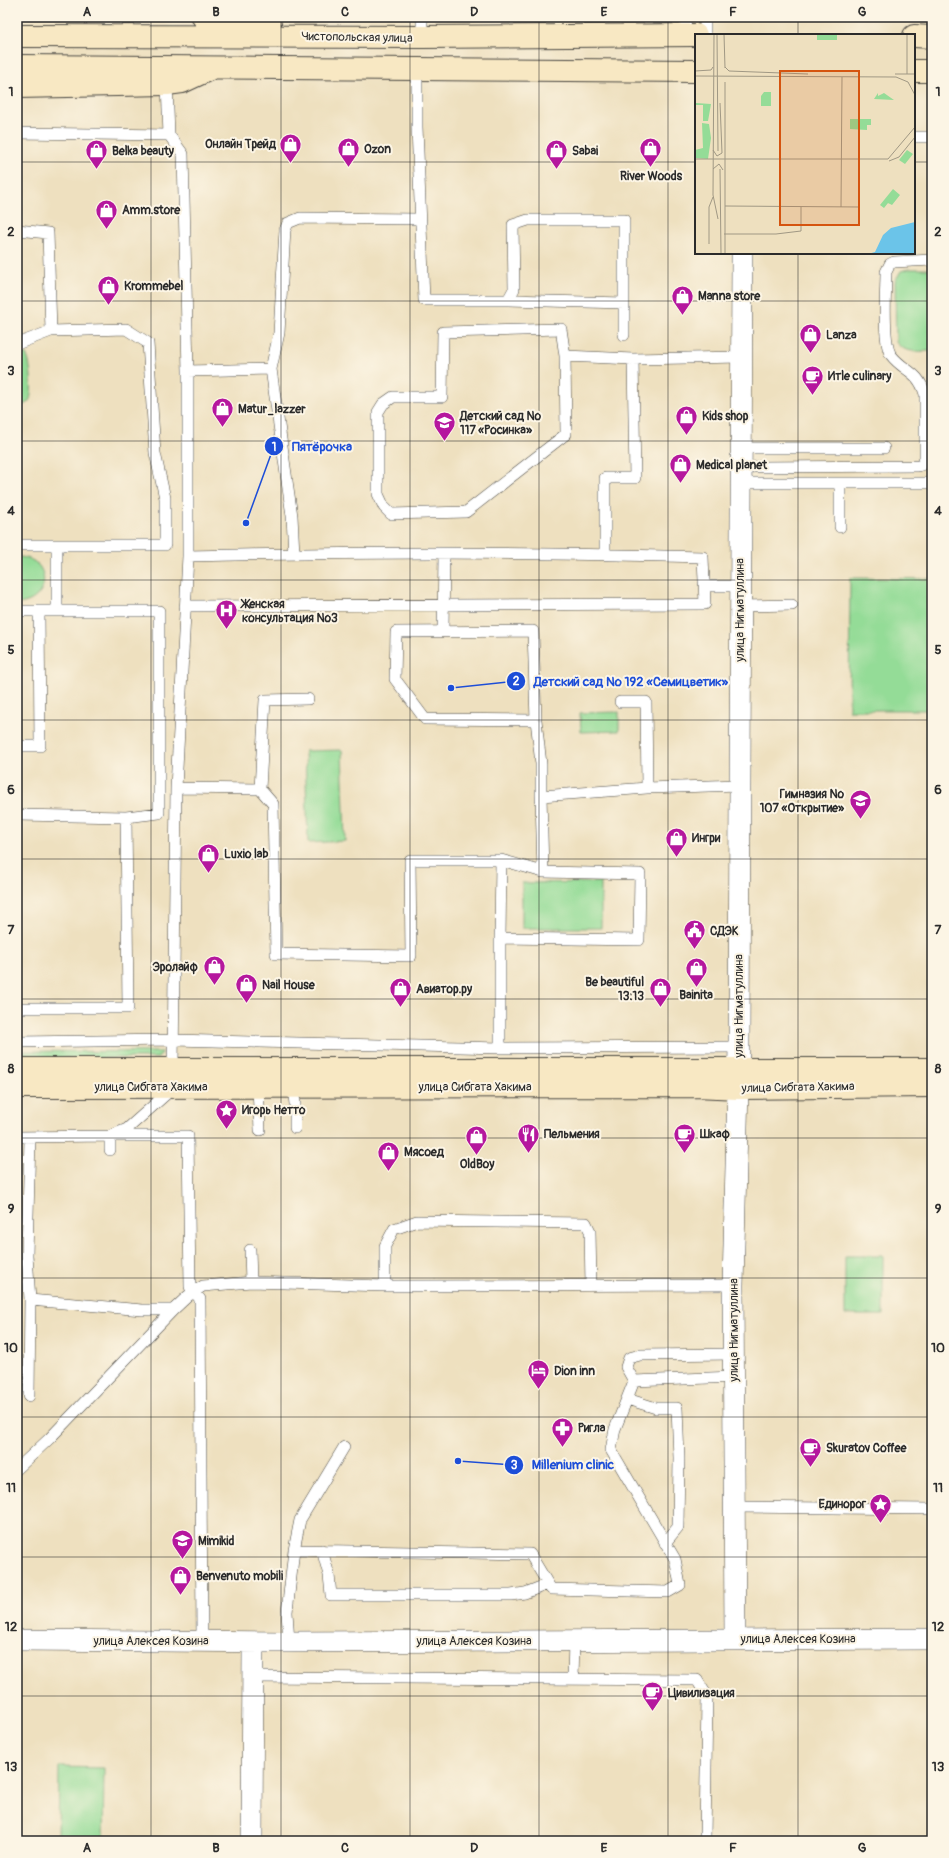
<svg xmlns="http://www.w3.org/2000/svg" width="949" height="1858" font-family="Pangolin,sans-serif">
  <rect width="100%" height="100%" fill="#fcf5e5"/>
  <filter id="ink" filterUnits="userSpaceOnUse"><feTurbulence type="fractalNoise" baseFrequency=".025" numOctaves="2"/><feDisplacementMap in="SourceGraphic" scale="8" xChannelSelector="R" yChannelSelector="G"/><feConvolveMatrix kernelMatrix="1 2 1 2 8 2 1 2 1" color-interpolation-filters="sRGB"/></filter>
  <filter id="wash" filterUnits="userSpaceOnUse"><feTurbulence type="fractalNoise" baseFrequency=".012" numOctaves="4" result="noise"/><feDisplacementMap in="SourceGraphic" scale="16" xChannelSelector="R" yChannelSelector="G"/><feGaussianBlur stdDeviation="0.9" result="paint"/><feColorMatrix in="noise" values="0 0 0 0 0 0 0 0 0 0 0 0 0 0 0 0 0 1.4 0 .05"/><feComposite in="paint" operator="in"/></filter>
  <g filter="url(#wash)">
    <rect width="100%" height="100%" fill="#eee0bf"/>
    <path fill="#94dc97" stroke="#608461" d="M 908,269 L 932,269 L 932,351 C 919,351 904,354 896,342 L 895,281 L 901,271 Z
      M 17,352 L 25,353 C 31,358 33,391 30,399 C 28,404 22,406 17,405 Z
      M 17,557 C 52,556 53,602 17,604 Z
      M 850,578 L 932,579 L 932,710 L 849,710 Z
      M 619,712 L 619,731 L 581,732 L 580,713 Z
      M 342,750 L 345,841 L 308,843 L 305,751 Z
      M 601,882 L 601,928 L 522,928 L 522,883 Z
      M 17,1051 L 163,1052 L 158,1058 L 17,1058 Z
      M 845,1256 L 883,1256 L 883,1315 L 845,1315 Z
      M 59,1767 L 104,1768 L 103,1841 L 58,1841 Z"/>
  </g>
  <g filter="url(#ink)">
    <g fill="none" stroke-linecap="round" stroke-linejoin="round">
      <defs>
        <path id="lane" d="M 422,17 L 422,37
          M 685,17 L 686,35
          M 705,17 L 705,35
          M 417,69 L 417,127 L 424,300 L 508,300 L 624,303
          M 167,84 L 169,135 L 183,154 L 188,371 L 188,556 L 176,788 L 173,1068
          M 17,133 L 169,135
          M 914,137 L 932,137
          M 17,230 L 48,233 L 51,331 L 17,344
          M 508,300 L 514,289 L 513,225 L 528,220 L 624,220 L 624,335
          M 565,356 L 561,329 L 443,332 L 442,397 L 393,397 L 383,404 L 378,412 L 378,494 L 384,507 L 391,514 L 466,512 L 566,434 L 565,356 L 633,359 L 742,357
          M 188,371 L 271,369
          M 741,448 L 884,448
          M 741,467 L 918,466 L 922,465 L 925,459 L 925,394 C 918,370 904,372 891,355 C 882,342 886,291 886,272 L 890,264 L 894,262 L 932,260
          M 741,483 L 932,483
          M 840,483 L 840,527
          M 17,545 L 165,545 L 165,498 L 155,453 L 148,343 L 126,329 L 51,331
          M 57,545 L 57,611
          M 294,554 L 292,516 L 271,369 L 279,333 L 285,230 L 288,223 L 300,218 L 420,219
          M 605,554 L 605,478 L 635,478 L 633,359
          M 705,586 L 741,586
          M 185,606 L 705,604 L 703,557 C 532,552 360,552 188,556
          M 740,606 L 792,605
          M 17,611 L 159,611 L 159,813 L 126,817 L 17,815
          M 443,630 L 444,554
          M 620,702 L 646,702 L 647,788
          M 536,720 L 425,719 L 395,679 L 396,632 L 533,631 L 536,720 L 541,764 L 541,796
          M 17,746 L 40,746 L 39,611
          M 176,788 L 260,789 L 273,804 L 276,954 L 411,956 L 410,860 L 501,860 L 500,938 L 639,940 L 640,874 L 543,872 L 541,796 L 647,788 L 740,785
          M 260,789 L 265,700 L 308,699
          M 501,860 L 543,872
          M 17,1008 L 128,1008 L 126,817
          M 17,1042 L 174,1040 L 500,1048 L 739,1047
          M 500,1048 L 500,938
          M 258,1087 L 260,1130
          M 293,1087 L 295,1104 L 295,1128
          M 17,1137 L 110,1136 L 127,1129 L 172,1089
          M 110,1150 L 110,1136 L 188,1136 L 190,1287 L 200,1299 L 202,1642
          M 250,1250 L 251,1282
          M 385,1286 L 385,1246 L 394,1229 L 417,1221 L 586,1223 L 590,1231 L 591,1285
          M 30,1300 L 142,1310 L 173,1310
          M 734,1354 L 640,1355 L 629,1358 L 626,1367 L 634,1381 L 734,1377
          M 29,1396 L 30,1300 L 27,1255 L 30,1137
          M 627,1399 L 656,1408 L 677,1408 L 679,1458 L 678,1527 L 665,1543
          M 17,1469 L 50,1438 L 173,1310 L 188,1296 L 203,1286 L 251,1282 L 385,1286 L 733,1285
          M 734,1507 L 932,1509
          M 294,1550 L 530,1554 L 551,1589 L 668,1592 L 680,1585 L 675,1559 L 611,1450 L 615,1429 L 634,1381
          M 322,1550 L 329,1575 L 331,1595 L 511,1595 L 525,1593 L 548,1584
          M 289,1642 L 287,1612 L 294,1550 L 300,1520 L 344,1447
          M 253,1677 L 697,1680 L 707,1696 L 705,1841
          M 573,1679 L 574,1640"/>
        <path id="street" d="M 735,1639 L 733,1285 L 739,1047 L 742,253
          M 17,1640 L 289,1642 L 932,1639
          M 252,1841 L 253,1642"/>
        <path id="secondary" d="M 203,17 L 270,24
          M 17,36 L 422,37 L 696,35
          M 914,36 L 932,37
          M 17,66 L 696,71
          M 914,71 L 932,71
          M 17,87 L 167,84 L 182,82 L 210,69
          M 17,1069 L 932,1069
          M 17,1087 L 696,1086 L 738,1088 L 932,1086"/>
      </defs>
      <use href="#lane" stroke="#484641" stroke-width="12"/>
      <use href="#street" stroke="#484641" stroke-width="22"/>
      <use href="#secondary" stroke="#484641" stroke-width="24"/>
      <use href="#lane" stroke="#fff" stroke-width="11"/>
      <use href="#street" stroke="#fff" stroke-width="21"/>
      <use href="#secondary" stroke="#f8e8c3" stroke-width="22"/>
    </g>
  </g>
  <path fill="none" stroke="#2b2b2b" stroke-width="1" stroke-opacity="0.55" d="M 151,17 L 151,1841M 281,17 L 281,1841M 410,17 L 410,1841M 539,17 L 539,1841M 668,17 L 668,1841M 798,17 L 798,35M 17,162 L 696,162M 914,162 L 932,162M 798,253 L 798,1841M 17,301 L 932,301M 17,441 L 932,441M 17,580 L 932,580M 17,720 L 932,720M 17,859 L 932,859M 17,999 L 932,999M 17,1138 L 932,1138M 17,1278 L 932,1278M 17,1417 L 932,1417M 17,1557 L 932,1557M 17,1696 L 932,1696"/>
  <defs>
    <symbol id="shop-pin" viewBox="-11 -11 22 30"><path d="M0 17L-7.5 6A9.5 9.5 0 1 1 7.5 6Z" fill="#b5179e" stroke="#fcf5e5"/><path d="M-5-2.5h2.3a2.7 3.5 0 0 1 5.4 0H5L5.5 6h-11ZM-1.5-2.5h3a1.5 2.3 0 0 0-3 0Z" fill="#fff"/></symbol>
    <symbol id="cafe-pin" viewBox="-11 -11 22 30"><path d="M0 17L-7.5 6A9.5 9.5 0 1 1 7.5 6Z" fill="#b5179e" stroke="#fcf5e5"/><path d="M-5.5-4.5H6V0H3Q3 3.5 0 3.5H-2.5Q-5.5 3.5-5.5 0ZM3-3.2v2h1.7v-2ZM-6 4.5H4V6H-6Z" fill="#fff"/></symbol>
    <symbol id="school-pin" viewBox="-11 -11 22 30"><path d="M0 17L-7.5 6A9.5 9.5 0 1 1 7.5 6Z" fill="#b5179e" stroke="#fcf5e5"/><path d="M0-5L7-2L0 1L-7-2ZM-4 1L0 2.5L4 1V4Q0 6-4 4Z" fill="#fff"/></symbol>
    <symbol id="hospital-pin" viewBox="-11 -11 22 30"><path d="M0 17L-7.5 6A9.5 9.5 0 1 1 7.5 6Z" fill="#b5179e" stroke="#fcf5e5"/><path d="M-5-5h3v3.5h4V-5h3V5h-3V1.5h-4V5h-3Z" fill="#fff"/></symbol>
    <symbol id="civic-pin" viewBox="-11 -11 22 30"><path d="M0 17L-7.5 6A9.5 9.5 0 1 1 7.5 6Z" fill="#b5179e" stroke="#fcf5e5"/><path d="M-.6-6.5H3V-4.5H.6V-3L4-1V1h2V6H-6V1h2V-1L-.6-3ZM-1.2 2.5V6h2.4V2.5Z" fill="#fff"/></symbol>
    <symbol id="sight-pin" viewBox="-11 -11 22 30"><path d="M0 17L-7.5 6A9.5 9.5 0 1 1 7.5 6Z" fill="#b5179e" stroke="#fcf5e5"/><path d="M0-6L1.8-2.2L6-1.7L2.9 1.2L3.7 5.4L0 3.3L-3.7 5.4L-2.9 1.2L-6-1.7L-1.8-2.2Z" fill="#fff"/></symbol>
    <symbol id="restaurant-pin" viewBox="-11 -11 22 30"><path d="M0 17L-7.5 6A9.5 9.5 0 1 1 7.5 6Z" fill="#b5179e" stroke="#fcf5e5"/><path d="M-5-6h1v4h1v-4h1v4h1v-4h1v5L-1.5 .5V6h-2V.5L-5-1ZM5-6V6H3V1.5H1.5Q1.5-4 5-6Z" fill="#fff"/></symbol>
    <symbol id="hotel-pin" viewBox="-11 -11 22 30"><path d="M0 17L-7.5 6A9.5 9.5 0 1 1 7.5 6Z" fill="#b5179e" stroke="#fcf5e5"/><path d="M-6-4.5h1.5V1H6V5H4.5V3h-9V5H-6ZM-4 0a1.8 1.8 0 1 1 3.6 0ZM.5 0V-2.5h3Q6-2.5 6 0Z" fill="#fff"/></symbol>
    <symbol id="pharmacy-pin" viewBox="-11 -11 22 30"><path d="M0 17L-7.5 6A9.5 9.5 0 1 1 7.5 6Z" fill="#b5179e" stroke="#fcf5e5"/><path d="M-2-6h4v4h4v4h-4v4h-4v-4h-4v-4h4Z" fill="#fff"/></symbol>
  </defs>
  <g fill-rule="evenodd">
    <use href="#shop-pin" x="278" y="132" width="25" height="34"/>
    <use href="#shop-pin" x="336" y="136" width="25" height="34"/>
    <use href="#shop-pin" x="638" y="136" width="25" height="34"/>
    <use href="#shop-pin" x="84" y="138" width="25" height="34"/>
    <use href="#shop-pin" x="544" y="138" width="25" height="34"/>
    <use href="#shop-pin" x="94" y="198" width="25" height="34"/>
    <use href="#shop-pin" x="96" y="274" width="25" height="34"/>
    <use href="#shop-pin" x="670" y="284" width="25" height="34"/>
    <use href="#shop-pin" x="798" y="322" width="25" height="34"/>
    <use href="#cafe-pin" x="800" y="364" width="25" height="34"/>
    <use href="#shop-pin" x="210" y="396" width="25" height="34"/>
    <use href="#shop-pin" x="674" y="404" width="25" height="34"/>
    <use href="#school-pin" x="432" y="410" width="25" height="34"/>
    <use href="#shop-pin" x="668" y="452" width="25" height="34"/>
    <use href="#hospital-pin" x="214" y="598" width="25" height="34"/>
    <use href="#school-pin" x="848" y="788" width="25" height="34"/>
    <use href="#shop-pin" x="664" y="826" width="25" height="34"/>
    <use href="#shop-pin" x="196" y="842" width="25" height="34"/>
    <use href="#civic-pin" x="682" y="918" width="25" height="34"/>
    <use href="#shop-pin" x="202" y="954" width="25" height="34"/>
    <use href="#shop-pin" x="684" y="956" width="25" height="34"/>
    <use href="#shop-pin" x="234" y="972" width="25" height="34"/>
    <use href="#shop-pin" x="388" y="976" width="25" height="34"/>
    <use href="#shop-pin" x="648" y="976" width="25" height="34"/>
    <use href="#sight-pin" x="214" y="1098" width="25" height="34"/>
    <use href="#restaurant-pin" x="516" y="1122" width="25" height="34"/>
    <use href="#cafe-pin" x="672" y="1122" width="25" height="34"/>
    <use href="#shop-pin" x="464" y="1124" width="25" height="34"/>
    <use href="#shop-pin" x="376" y="1140" width="25" height="34"/>
    <use href="#hotel-pin" x="526" y="1358" width="25" height="34"/>
    <use href="#pharmacy-pin" x="550" y="1416" width="25" height="34"/>
    <use href="#cafe-pin" x="798" y="1436" width="25" height="34"/>
    <use href="#sight-pin" x="868" y="1492" width="25" height="34"/>
    <use href="#school-pin" x="170" y="1528" width="25" height="34"/>
    <use href="#shop-pin" x="168" y="1564" width="25" height="34"/>
    <use href="#cafe-pin" x="640" y="1680" width="25" height="34"/>
  </g>
  <g text-anchor="middle" stroke-width="4" stroke-linejoin="round" paint-order="stroke">
    <g font-size="12" fill="#2b2b2b" stroke="#fcf5e5">
      <text transform="translate(357 37) rotate(1)" y="4">Чистопольская улица</text>
      <text transform="translate(740 610) rotate(-90)" y="4">улица Нигматуллина</text>
      <text transform="translate(739 1006) rotate(-90)" y="4">улица Нигматуллина</text>
      <text x="151" y="1091">улица Сибгата Хакима</text>
      <text x="475" y="1091">улица Сибгата Хакима</text>
      <text transform="translate(798 1087) rotate(-1)" y="4">улица Сибгата Хакима</text>
      <text transform="translate(734 1330) rotate(-90)" y="4">улица Нигматуллина</text>
      <text x="798" y="1643">улица Алексея Козина</text>
      <text x="151" y="1645">улица Алексея Козина</text>
      <text x="474" y="1645">улица Алексея Козина</text>
    </g>
    <g font-size="12" font-weight="bold" fill="#2b2b2b" stroke="#fcf5e5" text-anchor="start">
      <text x="276" y="148" text-anchor="end">Онлайн Трейд</text>
      <text x="364" y="153">Ozon</text>
      <text x="112" y="155">Belka beauty</text>
      <text x="572" y="155">Sabai</text>
      <text x="651" y="180" text-anchor="middle">River Woods</text>
      <text x="122" y="214">Amm.store</text>
      <text x="124" y="290">Krommebel</text>
      <text x="698" y="300">Manna store</text>
      <text x="826" y="339">Lanza</text>
      <text x="828" y="380">Итle culinary</text>
      <text x="238" y="413">Matur_lazzer</text>
      <text x="460" y="420">Детский сад №<tspan x="460" dy="14">117 «Росинка»</tspan></text>
      <text x="702" y="420">Kids shop</text>
      <text x="696" y="469">Medical planet</text>
      <text x="242" y="608">Женская<tspan x="242" dy="14">консультация №3</tspan></text>
      <text x="844" y="798" text-anchor="end">Гимназия №<tspan x="844" dy="14">107 «Открытие»</tspan></text>
      <text x="692" y="842">Ингри</text>
      <text x="224" y="858">Luxio lab</text>
      <text x="710" y="935">СДЭК</text>
      <text x="198" y="971" text-anchor="end">Эролайф</text>
      <text x="644" y="986" text-anchor="end">Be beautiful<tspan x="644" dy="14">13:13</tspan></text>
      <text x="262" y="989">Nail House</text>
      <text x="416" y="993">Авиатор.ру</text>
      <text x="696" y="999" text-anchor="middle">Bainita</text>
      <text x="242" y="1114">Игорь Нетто</text>
      <text x="544" y="1138">Пельмения</text>
      <text x="700" y="1138">Шкаф</text>
      <text x="404" y="1156">Мясоед</text>
      <text x="477" y="1168" text-anchor="middle">OldBoy</text>
      <text x="554" y="1375">Dion inn</text>
      <text x="578" y="1432">Ригла</text>
      <text x="826" y="1452">Skuratov Coffee</text>
      <text x="866" y="1508" text-anchor="end">Единорог</text>
      <text x="198" y="1545">Mimikid</text>
      <text x="196" y="1580">Benvenuto mobili</text>
      <text x="668" y="1697">Цивилизация</text>
    </g>
  </g>
  <g transform="translate(695 34)">
    <rect width="220" height="220" fill="#eee0bf"/>
    <path d="M 122,0 L 142,0 L 142,6 L 122,6 ZM 69,58 L 76,58 L 76,72 L 66,72 L 66,62 ZM 183,59 L 183,62 L 189,59 L 199,66 L 179,65 ZM 1,69 L 16,70 L 13,87 L 8,87 L 8,71 L 1,71 ZM 155,85 L 176,85 L 176,91 L 172,91 L 172,96 L 155,95 ZM 7,89 L 14,90 L 16,104 L 13,125 L 0,124 L 0,116 L 8,114 ZM 212,116 L 218,120 L 210,130 L 204,126 ZM 198,155 L 205,161 L 197,171 L 193,169 L 201,159 L 189,174 L 185,171 Z" fill="#94dc97"/>
    <path d="M 220,188 L 220,220 L 173,220 L 180,218 L 188,201 L 196,194 Z" fill="#6bc4e9"/>
    <path fill="none" stroke="#a09884" stroke-width="1" d="M 19,0 L 18,161 L 23,185M 22,0 L 23,117M 29,0 L 30,34M 30,33 L 34,37 L 113,40M 0,37 L 16,36 L 18,33M 200,40 L 220,40M 212,40 L 212,0M 0,42 L 201,43 L 213,48 L 220,61M 18,116 L 22,122 L 27,119 L 25,69M 0,125 L 193,125 L 220,93M 194,127 L 204,123 L 220,103M 18,135 L 24,130 L 28,136M 25,135 L 26,220M 30,172 L 165,173M 146,173 L 147,43M 29,200 L 81,200 L 106,197 L 106,173M 14,210 L 14,173 L 18,163M 30,220 L 30,48"/>
    <path fill="#d5540f" fill-opacity="0.15" stroke="#d5540f" stroke-width="2" d="M 85,37 L 164,37 L 164,191 L 85,191 Z"/>
    <rect width="220" height="220" fill="none" stroke="#2b2b2b" stroke-width="2"/>
  </g>
  <path fill="none" stroke="#1d4ed8" stroke-width="1.5" d="M246 523L274 446M451 688L516 681M458 1461L514 1465"/>
  <g fill="#1d4ed8" stroke="#fcf5e5" stroke-width="1.5">
    <circle cx="246" cy="523" r="4"/>
    <circle cx="451" cy="688" r="4"/>
    <circle cx="458" cy="1461" r="4"/>
    <circle cx="274" cy="446" r="10"/>
    <circle cx="516" cy="681" r="10"/>
    <circle cx="514" cy="1465" r="10"/>
  </g>
  <g font-size="12" text-anchor="middle" font-weight="bold" fill="#fff">
    <text x="274" y="451">1</text>
    <text x="516" y="685">2</text>
    <text x="514" y="1469">3</text>
  </g>
  <g font-size="13" text-anchor="middle" font-weight="bold" fill="#1d4ed8" stroke="#fcf5e5" stroke-width="4" stroke-linejoin="round" paint-order="stroke">
    <text x="322" y="451">Пятёрочка</text>
    <text x="631" y="686">Детский сад № 192 «Семицветик»</text>
    <text x="573" y="1469">Millenium clinic</text>
  </g>
  <rect width="949" height="1858" fill="none" stroke="#fcf5e5" stroke-width="44"/>
  <rect x="22" y="22" width="905" height="1814" fill="none" stroke="#2b2b2b" stroke-width="1.5"/>
  <g font-size="13" text-anchor="middle" font-weight="bold" fill="#2b2b2b">
    <text x="87" y="16">A</text>
    <text x="216" y="16">B</text>
    <text x="345" y="16">C</text>
    <text x="474" y="16">D</text>
    <text x="604" y="16">E</text>
    <text x="733" y="16">F</text>
    <text x="862" y="16">G</text>
    <text x="11" y="96">1</text>
    <text x="938" y="96">1</text>
    <text x="11" y="236">2</text>
    <text x="938" y="236">2</text>
    <text x="11" y="375">3</text>
    <text x="938" y="375">3</text>
    <text x="11" y="515">4</text>
    <text x="938" y="515">4</text>
    <text x="11" y="654">5</text>
    <text x="938" y="654">5</text>
    <text x="11" y="794">6</text>
    <text x="938" y="794">6</text>
    <text x="11" y="934">7</text>
    <text x="938" y="934">7</text>
    <text x="11" y="1073">8</text>
    <text x="938" y="1073">8</text>
    <text x="11" y="1213">9</text>
    <text x="938" y="1213">9</text>
    <text x="11" y="1352">10</text>
    <text x="938" y="1352">10</text>
    <text x="11" y="1492">11</text>
    <text x="938" y="1492">11</text>
    <text x="11" y="1631">12</text>
    <text x="938" y="1631">12</text>
    <text x="11" y="1771">13</text>
    <text x="938" y="1771">13</text>
    <text x="87" y="1852">A</text>
    <text x="216" y="1852">B</text>
    <text x="345" y="1852">C</text>
    <text x="474" y="1852">D</text>
    <text x="604" y="1852">E</text>
    <text x="733" y="1852">F</text>
    <text x="862" y="1852">G</text>
  </g>
</svg>
